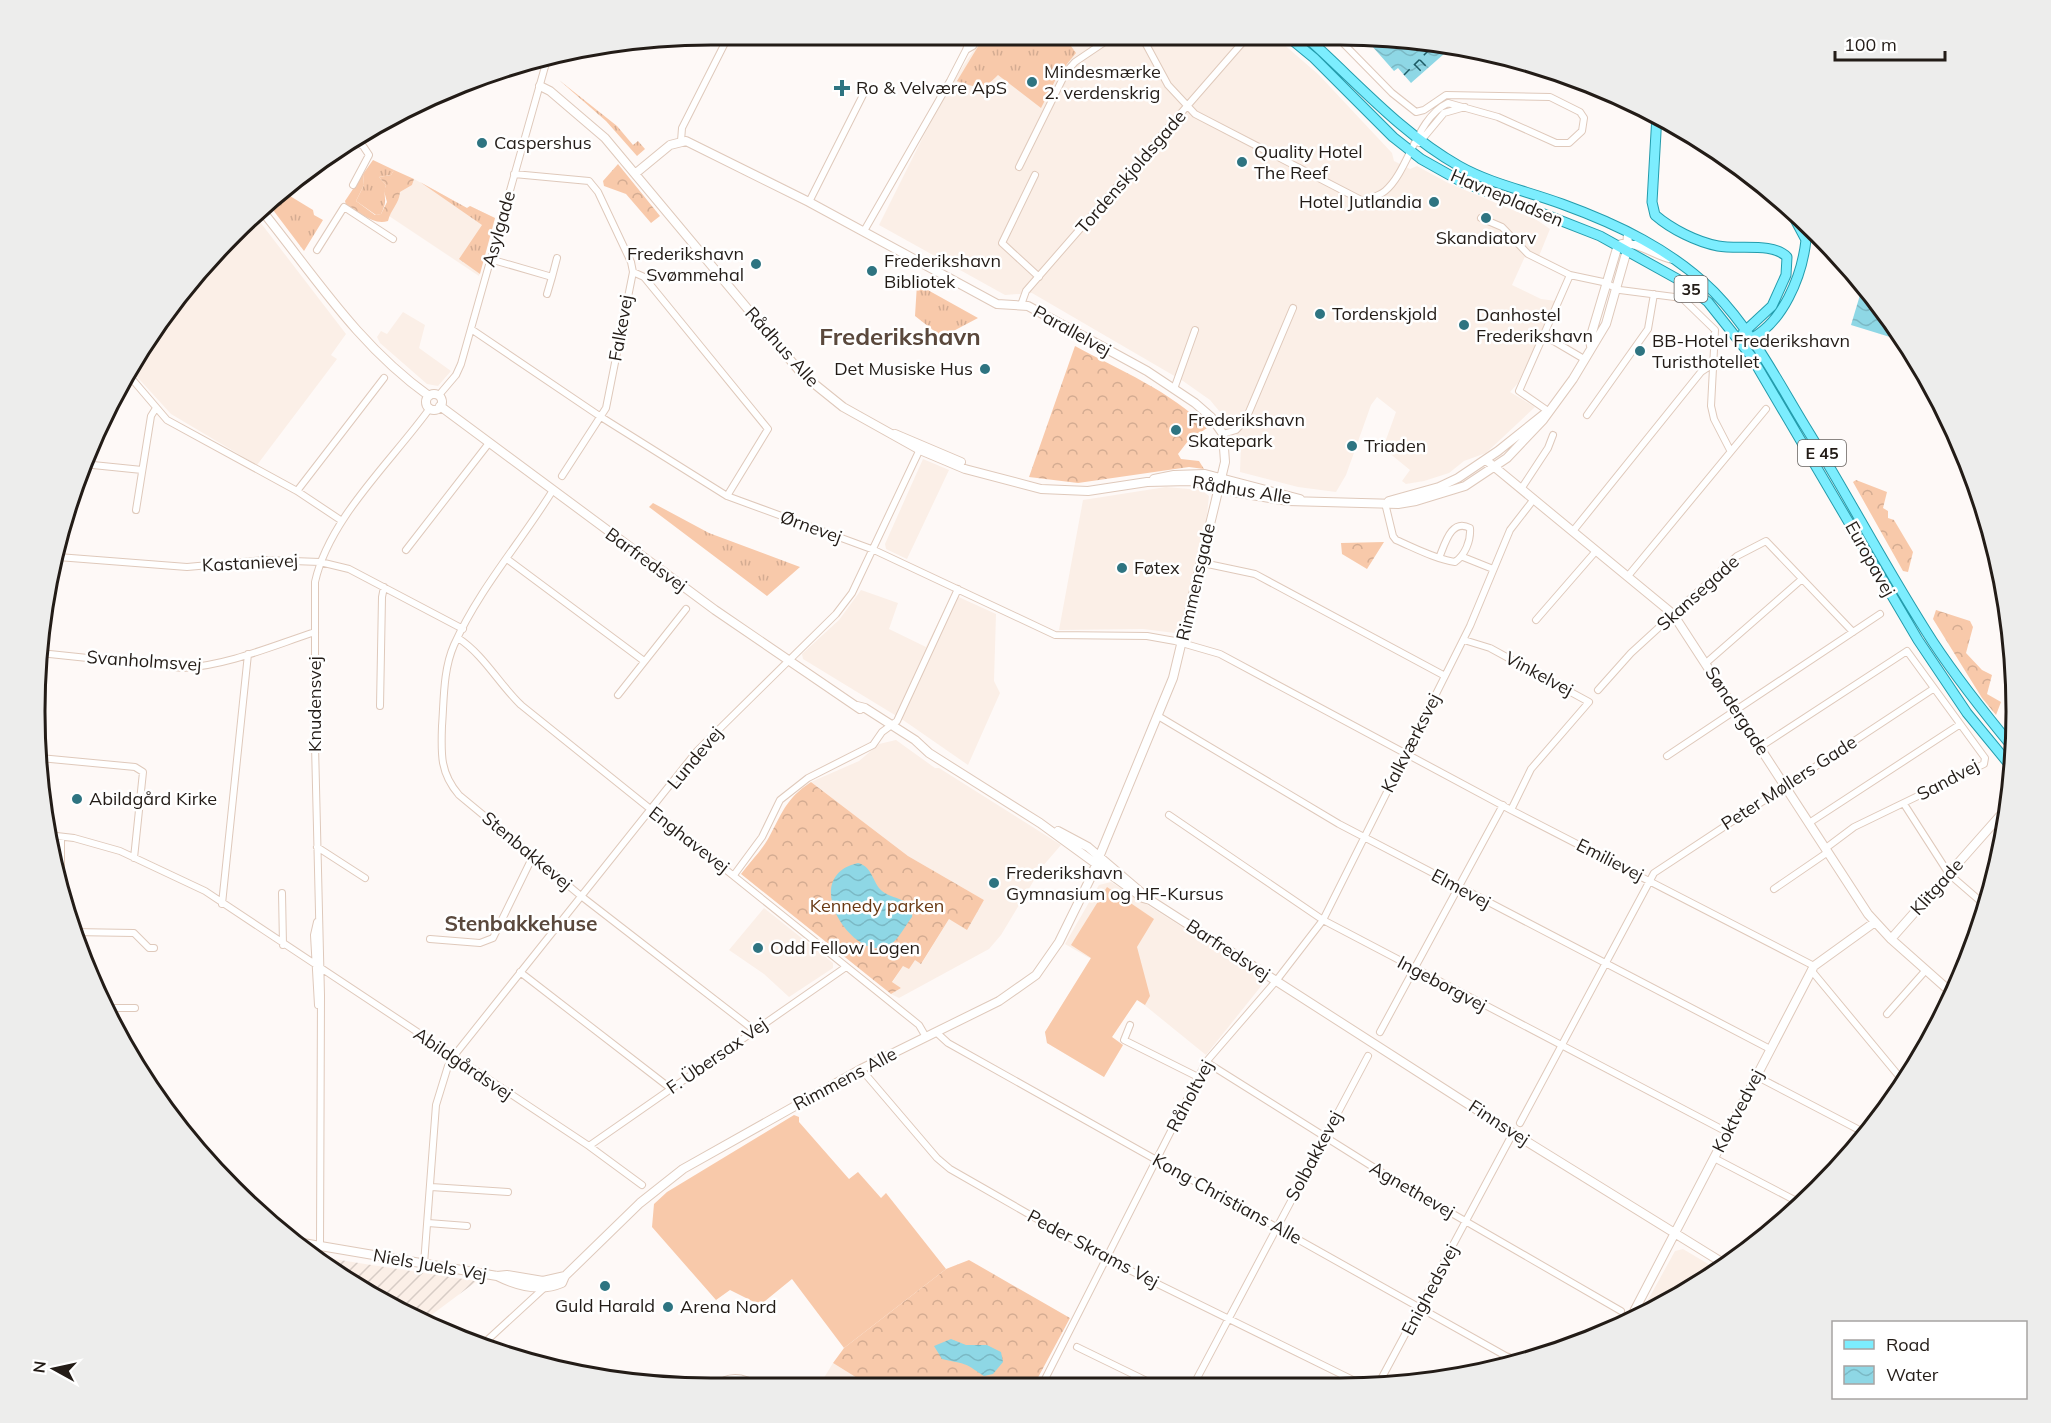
<svg xmlns="http://www.w3.org/2000/svg" width="2051" height="1423" font-family="Mulish,sans-serif">
  <defs>
    <pattern id="industrial-furrows" width="10" height="10" patternUnits="userSpaceOnUse" patternTransform="scale(1.5)"><rect width="10" height="10" fill="#fbefe7"/><path d="M-1 1l2-2M0 10L10 0M9 11l2-2" fill="none" stroke="#d7ccc5"/></pattern>
    <pattern id="grass-tufts" width="24" height="20" patternUnits="userSpaceOnUse" patternTransform="scale(1.5)"><rect width="24" height="20" fill="#f8c9aa"/><path d="M3 7l-1-3M5 7V3M7 7l1-3M15 17l-1-3M17 17v-4M19 17l1-3" fill="none" stroke="#d4ac92"/></pattern>
    <pattern id="forest-crowns" width="20" height="18" patternUnits="userSpaceOnUse" patternTransform="scale(1.5)"><rect width="20" height="18" fill="#f8c9aa"/><path d="M2 6a3 3 0 1 1 6 0M12 15a3 3 0 1 1 6 0" fill="none" stroke="#d4ac92"/></pattern>
    <pattern id="water-waves" width="16" height="10" patternUnits="userSpaceOnUse" patternTransform="scale(1.5)"><rect width="16" height="10" fill="#8ed7e5"/><path d="M0 5q4-4 8 0t8 0" fill="none" stroke="#7ab8c4"/></pattern>
  </defs>
  <rect width="100%" height="100%" fill="#fef9f7"/>
  <path fill="#fbefe7" d="M 984,35 L 1273,35 L 1319,75 L 1392,153 L 1394,161 L 1410,169 L 1417,166 L 1448,183 L 1537,220 L 1550,229 L 1539,256 L 1528,250 L 1512,285 L 1541,299 L 1556,301 L 1518,383 L 1510,392 L 1535,407 L 1486,453 L 1464,461 L 1449,473 L 1424,481 L 1406,484 L 1402,481 L 1410,470 L 1383,448 L 1396,412 L 1377,397 L 1371,405 L 1346,475 L 1336,492 L 1298,487 L 1240,472 L 1241,443 L 1230,424 L 1210,400 L 1183,381 L 1032,293 L 1005,295 L 879,225 L 926,131 L 955,78 Z
    M 414,179 L 467,208 L 470,206 L 495,218 L 479,276 L 389,216 L 400,192 L 412,185 Z
    M 257,218 L 346,334 L 331,355 L 337,359 L 257,465 L 171,414 L 129,368 L 202,265 Z
    M 403,312 L 425,325 L 419,348 L 451,371 L 438,386 L 427,384 L 380,343 L 377,337 L 381,331 L 387,334 Z
    M 923,459 L 949,470 L 907,559 L 886,549 L 885,544 Z
    M 1166,487 L 1201,490 L 1209,496 L 1205,532 L 1180,630 L 1175,633 L 1143,629 L 1059,630 L 1083,500 Z
    M 861,590 L 898,603 L 889,629 L 926,647 L 952,594 L 996,614 L 994,681 L 1000,693 L 968,765 L 903,720 L 803,659 L 802,654 L 839,620 Z
    M 896,740 L 935,768 L 939,768 L 1061,845 L 1042,867 L 1001,935 L 989,949 L 899,998 L 891,994 L 901,988 L 892,983 L 903,966 L 915,959 L 922,963 L 949,919 L 970,922 L 984,900 L 908,856 L 811,782 L 859,761 L 879,744 Z
    M 1111,882 L 1266,980 L 1206,1055 L 1137,999 L 1112,1037 L 1123,1045 L 1104,1077 L 1047,1043 L 1045,1032 L 1091,959 L 1065,944 L 1099,885 Z
    M 764,908 L 833,963 L 833,968 L 789,997 L 764,974 L 729,950 Z
    M 1683,1249 L 1715,1268 L 1637,1320 L 1675,1251 Z
    M 833,1363 L 870,1386 L 819,1386 Z"/>
  <path fill="url(#industrial-furrows)" d="M 309,1255 L 365,1264 L 477,1281 L 422,1322 Z"/>
  <path fill="url(#grass-tufts)" d="M 985,35 L 1063,35 L 1076,53 L 1058,75 L 1041,108 L 998,75 C 984,90 975,88 957,81 Z
    M 559,80 L 617,126 L 633,145 L 638,141 L 645,149 L 637,156 L 606,121 Z
    M 373,160 L 394,170 L 391,175 L 379,177 L 386,185 C 382,198 389,198 381,214 L 376,215 L 356,201 L 364,185 L 363,174 Z
    M 420,182 L 467,208 L 470,206 L 495,218 L 480,274 L 459,259 L 482,225 Z
    M 285,193 L 313,210 L 314,215 L 323,220 L 304,251 L 270,206 Z
    M 917,284 L 978,318 L 942,337 L 915,316 Z
    M 653,503 L 709,533 L 800,567 L 767,596 L 649,507 Z"/>
  <path fill="url(#forest-crowns)" d="M 618,164 L 660,216 L 651,223 L 626,194 L 604,186 L 603,181 Z
    M 394,170 L 414,179 L 412,185 L 400,192 C 399,204 391,209 388,221 C 373,226 359,211 346,205 L 345,201 L 363,174 L 364,185 L 356,201 L 375,215 L 381,214 L 387,202 L 384,191 L 386,185 L 379,177 L 391,175 Z
    M 1075,346 C 1119,370 1171,391 1207,428 L 1188,441 L 1178,454 L 1181,459 L 1199,461 L 1204,469 L 1189,467 L 1078,483 L 1029,477 Z
    M 1856,480 L 1887,492 L 1883,508 L 1888,511 L 1888,518 L 1894,520 L 1913,552 L 1908,572 L 1903,571 L 1853,482 Z
    M 1384,542 L 1367,569 L 1342,554 L 1341,543 Z
    M 1936,610 L 1970,621 L 1973,627 L 1966,653 L 1982,670 L 1992,675 L 1987,694 L 2001,702 L 1996,715 L 1982,698 L 1933,619 Z
    M 811,782 L 908,856 L 984,900 L 967,930 L 949,919 L 921,964 L 915,960 L 909,969 L 903,966 L 892,982 L 901,988 L 891,994 L 741,874 C 750,862 761,851 768,839 C 782,814 785,799 811,782 Z
    M 969,1260 L 1070,1318 L 1034,1385 L 870,1386 L 833,1363 L 844,1348 L 946,1269 Z"/>
  <path fill="#f8c9aa" d="M 1107,887 L 1154,919 L 1137,947 L 1150,996 L 1145,1005 L 1137,1000 L 1112,1037 L 1123,1045 L 1104,1077 L 1047,1043 L 1045,1032 L 1091,958 L 1071,945 Z
    M 794,1115 L 799,1117 L 799,1122 L 849,1179 L 858,1172 L 881,1198 L 886,1193 L 946,1269 L 844,1348 L 792,1279 L 760,1305 L 730,1290 L 716,1300 L 652,1227 L 654,1204 L 667,1192 Z"/>
  <path fill="url(#water-waves)" d="M 1364,37 L 1453,46 L 1411,83 L 1398,68 L 1394,71 Z
    M 1863,285 L 1903,341 L 1851,325 Z
    M 858,863 C 873,867 872,882 882,891 C 893,900 915,898 912,917 C 905,926 895,946 884,948 C 848,955 800,876 858,863 Z
    M 951,1339 L 966,1345 L 987,1345 L 1001,1352 L 1003,1362 L 993,1374 L 984,1376 C 962,1361 967,1365 942,1359 L 934,1346 Z"/>
  <g fill="none" stroke-linecap="round" stroke-linejoin="round">
    <path stroke="#1d5a64" stroke-width="1.5" stroke-dasharray="8 6" stroke-linecap="butt" d="M 1420,60 L 1428,68
      M 1415,65 L 1423,73
      M 1404,75 L 1435,44"/>
    <defs>
      <path id="minor" d="M 1141,35 L 1168,85 L 1195,114 L 1363,201 C 1370,198 1379,196 1385,191 C 1409,171 1416,118 1448,103 L 1498,117 L 1556,143 L 1569,143 L 1582,131 L 1584,118 L 1580,112 L 1550,97 L 1446,95 L 1424,110 L 1416,112 L 1392,93 L 1337,37
        M 1246,41 L 1257,35
        M 966,50 L 973,46 L 980,35
        M 352,140 L 363,146 L 369,155 L 353,185
        M 681,141 L 682,128 L 729,35
        M 1419,143 L 1444,113 L 1465,107
        M 1019,167 L 1066,72 L 1075,62 L 1115,35
        M 514,174 L 589,181 L 598,192 L 631,262 L 633,272 L 606,408 L 562,476
        M 1035,175 L 1002,243 L 1039,277
        M 809,202 L 865,91
        M 1481,218 L 1502,227 L 1528,254 L 1570,275 L 1603,282 L 1620,290 L 1682,298 L 1715,330 L 1711,406 L 1714,419 L 1730,450
        M 864,231 L 950,81 L 966,50 L 971,35
        M 317,250 L 344,207 L 393,239
        M 490,259 L 552,277 L 547,294
        M 633,272 L 644,277 L 768,429 L 727,496
        M 552,277 L 557,258
        M 1021,305 L 1026,291 L 1249,35
        M 471,329 L 601,417 L 727,496 L 874,550 L 1055,635 L 1147,636 L 1175,641 L 1220,654 L 1511,810 L 1814,966
        M 1545,336 L 1584,359
        M 126,372 L 167,420 L 297,491 L 342,521
        M 1174,389 L 1195,330
        M 439,395 L 456,375 L 461,364 L 548,56
        M 1548,411 L 1519,391 L 1570,275
        M 1587,415 L 1648,329 L 1654,294
        M 1223,434 L 1236,430 L 1246,419 L 1293,308
        M 83,464 L 142,470
        M 1521,489 L 1548,448 L 1553,435
        M 553,490 C 521,542 479,589 454,645 C 443,670 444,700 442,726 C 441,754 440,773 459,795 L 581,896 L 754,1030
        M 297,491 L 384,378
        M 1385,503 L 1393,536 L 1396,540 C 1415,548 1435,559 1455,562 C 1465,555 1471,541 1470,528 C 1451,518 1445,544 1439,558
        M 136,510 L 151,416 L 156,408
        M 1573,531 L 1701,372 L 1713,364
        M 406,550 L 489,443
        M 58,557 L 187,567 L 266,560 L 320,562 L 349,569 L 463,629
        M 1463,557 L 1493,569
        M 507,559 L 644,661
        M 1203,563 L 1255,574 L 1445,676
        M 1628,576 L 1766,409
        M 1536,620 L 1596,551
        M 458,638 C 484,655 499,684 521,705 L 919,1025 L 926,1037
        M 1464,640 L 1490,648 L 1589,702 L 1531,769 L 1511,810
        M 40,653 L 183,668 C 229,665 272,646 315,632
        M 1706,663 L 1802,579
        M 1598,690 L 1631,653 L 1737,556 L 1766,541 L 1853,632
        M 618,695 L 686,609
        M 380,706 L 382,597 L 384,587
        M 1158,716 L 1339,824 L 1770,1049
        M 1760,747 L 1907,651 L 1985,758 L 1984,764 L 1854,827 L 1826,848
        M 1667,756 L 1880,614
        M 40,758 L 135,767 L 143,772 L 134,858
        M 1904,804 L 1949,874 L 1986,906
        M 1169,815 L 1323,920 L 1727,1132
        M 1809,823 L 1959,725
        M 48,835 L 74,838 L 120,851 L 205,891 L 589,1146 L 642,1185
        M 317,847 L 365,878
        M 734,875 L 762,837 L 780,800 L 808,778 L 873,745 L 882,732 L 897,721 L 958,589
        M 61,889 L 61,837
        M 1774,889 L 1828,852
        M 282,893 L 283,945
        M 222,904 L 248,654
        M 317,922 L 314,935 L 318,1005
        M 72,932 L 134,933 L 149,948 L 154,948
        M 430,939 L 480,943 L 493,938 L 533,856
        M 1811,970 L 1903,1081
        M 520,972 L 670,1088
        M 103,1008 L 135,1008
        M 1887,1014 L 1926,970
        M 1130,1025 L 1124,1040 L 1198,1077
        M 936,1032 L 948,1043 L 1520,1364
        M 1380,1032 L 1503,805
        M 453,1057 L 697,751 L 836,614 L 852,593 L 921,447
        M 1206,1062 L 1389,1177 L 1621,1311
        M 861,1069 L 937,1158 L 950,1169 L 1107,1259 L 1359,1383
        M 1756,1076 L 1867,1134
        M 1520,1123 L 1654,873 L 1933,689
        M 589,1146 L 846,967
        M 1714,1158 L 1802,1204
        M 431,1187 L 508,1192
        M 428,1223 L 467,1226
        M 320,1246 L 321,995 L 315,745 L 315,582 C 329,518 392,461 430,408
        M 424,1264 L 436,1105 L 448,1066
        M 482,1345 L 544,1288
        M 1077,1347 L 1153,1384
        M 1503,1368 L 1509,1357
        M 1379,1383 L 1513,1133
        M 1194,1384 L 1368,1056
        M 1042,1385 L 1206,1062 L 1276,981 L 1323,920 L 1470,626 L 1510,530 L 1534,499
        M 715,1387 C 729,1373 745,1377 760,1387"/>
      <path id="tertiary" d="M 540,86 L 550,91 L 605,138 L 802,374 L 843,407 L 920,450 L 965,469 L 1041,489 L 1088,491 L 1147,482 L 1190,481 L 1234,492 L 1288,501 L 1398,504 L 1416,501 L 1465,486 L 1507,458 L 1543,420 L 1573,379 L 1606,324 L 1627,250 L 1628,233
        M 263,212 C 316,278 358,345 429,396
        M 1591,346 L 1590,339 L 1618,245 C 1638,239 1654,256 1673,259
        M426 402a8 8 0 1 1 16 0a8 8 0 1 1-16 0Z
        M 440,406 L 715,610 L 860,709
        M 895,434 L 961,462
        M 1486,460 L 1673,614 L 1868,914 L 1891,939 L 1953,994
        M 1154,479 L 1174,475 L 1205,474 L 1300,499
        M 1389,501 L 1439,487 L 1458,478 L 1498,451 L 1548,411
        M 857,706 L 865,708 L 915,740 L 929,753 L 1040,823 L 1143,898 L 1150,900 L 1513,1133 L 1723,1263
        M 1058,831 L 1088,847 L 1150,900
        M 1891,939 L 2006,809
        M 291,1241 L 497,1276 L 507,1275 L 543,1281 L 565,1276
        M 497,1276 C 517,1286 541,1292 562,1283 L 565,1276 L 640,1203 L 683,1169 L 861,1069 L 999,1001 L 1036,975 L 1059,942 L 1090,879 L 1173,678 L 1225,462 L 1223,434 L 1211,417 L 1195,403 L 1147,371 L 1028,306 L 997,304 L 809,202 L 686,141 L 670,145 L 636,173
        M 1628,1323 L 1814,966 L 1875,922"/>
      <path id="primary" d="M 1286,35 L 1314,58 L 1393,137 L 1421,159 L 1462,182 L 1600,236 L 1681,281 L 1708,302 L 1751,356 L 1918,640 L 1967,713 L 2013,769
        M 1304,35 C 1354,79 1399,132 1459,166 C 1491,184 1527,191 1562,204 C 1617,224 1672,250 1714,292 C 1752,331 1777,380 1805,426 C 1849,497 1887,571 1933,642 C 1958,680 1986,715 2015,750
        M 1657,115 L 1652,202 L 1655,215 C 1671,229 1697,242 1718,246 C 1738,250 1773,242 1787,257 L 1786,275 L 1772,306 L 1743,333
        M 1748,340 C 1783,324 1802,276 1806,240 L 1790,210"/>
    </defs>
    <use href="#minor" stroke="#dfc9bb" stroke-width="8"/>
    <use href="#tertiary" stroke="#dfc9bb" stroke-width="10"/>
    <use href="#primary" stroke="#249cac" stroke-width="11"/>
    <use href="#minor" stroke="#fff" stroke-width="6"/>
    <use href="#tertiary" stroke="#fff" stroke-width="8"/>
    <use href="#primary" stroke="#7cedfe" stroke-width="9"/>
  </g>
  <g fill="#2e7481" stroke="#fff" stroke-width="2">
    <circle cx="1032" cy="82" r="6"/>
    <path d="M839 79h6v6h6v6h-6v6h-6v-6h-6v-6h6z"/>
    <circle cx="482" cy="143" r="6"/>
    <circle cx="1242" cy="162" r="6"/>
    <circle cx="1434" cy="202" r="6"/>
    <circle cx="1486" cy="218" r="6"/>
    <circle cx="756" cy="264" r="6"/>
    <circle cx="872" cy="271" r="6"/>
    <circle cx="1320" cy="314" r="6"/>
    <circle cx="1464" cy="325" r="6"/>
    <circle cx="1640" cy="351" r="6"/>
    <circle cx="985" cy="369" r="6"/>
    <circle cx="1176" cy="430" r="6"/>
    <circle cx="1352" cy="446" r="6"/>
    <circle cx="1122" cy="568" r="6"/>
    <circle cx="77" cy="799" r="6"/>
    <circle cx="994" cy="883" r="6"/>
    <circle cx="758" cy="948" r="6"/>
    <circle cx="605" cy="1286" r="6"/>
    <circle cx="668" cy="1307" r="6"/>
  </g>
  <g text-anchor="middle" stroke-width="5" stroke-linejoin="round" paint-order="stroke">
    <g fill="#fff" stroke="#65605d" stroke-width="1.5">
      <rect x="1674.5" y="276" width="33" height="26" rx="4.5"/>
      <rect x="1798" y="440" width="48" height="26" rx="4.5"/>
    </g>
    <g font-size="16" font-weight="bold" fill="#231c17">
      <text x="1691" y="295">35</text>
      <text x="1822" y="459">E 45</text>
    </g>
    <g font-size="18" fill="#231c17" stroke="#fff" text-anchor="start">
      <text x="1044" y="78">Mindesmærke<tspan x="1044" dy="21">2. verdenskrig</tspan></text>
      <text x="856" y="94">Ro &amp; Velvære ApS</text>
      <text x="494" y="149">Caspershus</text>
      <text x="1254" y="158">Quality Hotel<tspan x="1254" dy="21">The Reef</tspan></text>
      <text x="1422" y="208" text-anchor="end">Hotel Jutlandia</text>
      <text x="1486" y="244" text-anchor="middle">Skandiatorv</text>
      <text x="744" y="260" text-anchor="end">Frederikshavn<tspan x="744" dy="21">Svømmehal</tspan></text>
      <text x="884" y="267">Frederikshavn<tspan x="884" dy="21">Bibliotek</tspan></text>
      <text x="1332" y="320">Tordenskjold</text>
      <text x="1476" y="321">Danhostel<tspan x="1476" dy="21">Frederikshavn</tspan></text>
      <text x="1652" y="347">BB-Hotel Frederikshavn<tspan x="1652" dy="21">Turisthotellet</tspan></text>
      <text x="973" y="375" text-anchor="end">Det Musiske Hus</text>
      <text x="1188" y="426">Frederikshavn<tspan x="1188" dy="21">Skatepark</tspan></text>
      <text x="1364" y="452">Triaden</text>
      <text x="1134" y="574">Føtex</text>
      <text x="89" y="805">Abildgård Kirke</text>
      <text x="1006" y="879">Frederikshavn<tspan x="1006" dy="21">Gymnasium og HF-Kursus</tspan></text>
      <text x="770" y="954">Odd Fellow Logen</text>
      <text x="605" y="1312" text-anchor="middle">Guld Harald</text>
      <text x="680" y="1313">Arena Nord</text>
    </g>
    <g font-size="18" fill="#231c17" stroke="#fff">
      <text transform="translate(1131 172) rotate(-49)" y="6">Tordenskjoldsgade</text>
      <text transform="translate(1507 198) rotate(23)" y="6">Havnepladsen</text>
      <text transform="translate(499 229) rotate(-74)" y="6">Asylgade</text>
      <text transform="translate(621 328) rotate(-80)" y="6">Falkevej</text>
      <text transform="translate(1072 331) rotate(29)" y="6">Parallelvej</text>
      <text transform="translate(782 347) rotate(48)" y="6">Rådhus Alle</text>
      <text transform="translate(1242 490) rotate(9)" y="6">Rådhus Alle</text>
      <text transform="translate(811 527) rotate(20)" y="6">Ørnevej</text>
      <text transform="translate(1870 559) rotate(61)" y="6">Europavej</text>
      <text transform="translate(646 560) rotate(36)" y="6">Barfredsvej</text>
      <text transform="translate(250 563) rotate(-3)" y="6">Kastanievej</text>
      <text transform="translate(1196 582) rotate(-77)" y="6">Rimmensgade</text>
      <text transform="translate(1698 593) rotate(-42)" y="6">Skansegade</text>
      <text transform="translate(144 661) rotate(4)" y="6">Svanholmsvej</text>
      <text transform="translate(1539 674) rotate(28)" y="6">Vinkelvej</text>
      <text transform="translate(315 704) rotate(-90)" y="6">Knudensvej</text>
      <text transform="translate(1737 711) rotate(57)" y="6">Søndergade</text>
      <text transform="translate(1411 743) rotate(-63)" y="6">Kalkværksvej</text>
      <text transform="translate(695 758) rotate(-50)" y="6">Lundevej</text>
      <text transform="translate(1948 780) rotate(-28)" y="6">Sandvej</text>
      <text transform="translate(1789 783) rotate(-33)" y="6">Peter Møllers Gade</text>
      <text transform="translate(689 840) rotate(38)" y="6">Enghavevej</text>
      <text transform="translate(527 851) rotate(40)" y="6">Stenbakkevej</text>
      <text transform="translate(1610 860) rotate(27)" y="6">Emilievej</text>
      <text transform="translate(1937 887) rotate(-48)" y="6">Klitgade</text>
      <text transform="translate(1461 889) rotate(28)" y="6">Elmevej</text>
      <text transform="translate(1228 950) rotate(33)" y="6">Barfredsvej</text>
      <text transform="translate(1442 984) rotate(28)" y="6">Ingeborgvej</text>
      <text transform="translate(717 1056) rotate(-35)" y="6">F. Übersax Vej</text>
      <text transform="translate(463 1064) rotate(34)" y="6">Abildgårdsvej</text>
      <text transform="translate(845 1079) rotate(-28)" y="6">Rimmens Alle</text>
      <text transform="translate(1190 1096) rotate(-62)" y="6">Råholtvej</text>
      <text transform="translate(1738 1111) rotate(-63)" y="6">Koktvedvej</text>
      <text transform="translate(1499 1123) rotate(33)" y="6">Finnsvej</text>
      <text transform="translate(1314 1156) rotate(-62)" y="6">Solbakkevej</text>
      <text transform="translate(1412 1190) rotate(30)" y="6">Agnethevej</text>
      <text transform="translate(1227 1199) rotate(29)" y="6">Kong Christians Alle</text>
      <text transform="translate(1093 1249) rotate(28)" y="6">Peder Skrams Vej</text>
      <text transform="translate(430 1265) rotate(10)" y="6">Niels Juels Vej</text>
      <text transform="translate(1430 1290) rotate(-62)" y="6">Enighedsvej</text>
    </g>
    <g font-size="18" fill="#693913" stroke="#fff">
      <text x="877" y="912">Kennedy parken</text>
    </g>
    <g font-size="21" font-weight="bold" fill="#5a483c" stroke="#fff">
      <text x="521" y="931">Stenbakkehuse</text>
    </g>
    <g font-size="24" font-weight="bold" fill="#5a483c" stroke="#fff">
      <text x="900" y="345">Frederikshavn</text>
    </g>
  </g>
  <path d="M0 0H2051V1423H0ZM711 45H1340A666 666 0 0 1 2006 711V712A666 666 0 0 1 1340 1378H711A666 666 0 0 1 45 712V711A666 666 0 0 1 711 45Z" fill="#ededec" fill-rule="evenodd"/>
  <path fill="none" stroke="#231c17" stroke-width="3" d="M711 45H1340A666 666 0 0 1 2006 711V712A666 666 0 0 1 1340 1378H711A666 666 0 0 1 45 712V711A666 666 0 0 1 711 45Z"/>
  <rect x="1832" y="1321" width="195" height="78" fill="#ffffff" stroke="#a7a4a2" stroke-width="1.5"/>
  <rect x="1844" y="1340" width="30" height="9" fill="#7cedfe" stroke="#a7a4a2" stroke-width="1.5"/>
  <text x="1886" y="1351" font-size="18" fill="#231c17">Road</text>
  <rect x="1844" y="1366" width="30" height="18" fill="url(#water-waves)" stroke="#a7a4a2" stroke-width="1.5"/>
  <text x="1886" y="1381" font-size="18" fill="#231c17">Water</text>
  <g transform="translate(54 1369) rotate(278)" stroke="#ffffff" stroke-width="4.5" paint-order="stroke">
  <path d="M0-4.5L10 22L0 15L-10 22Z" fill="#231c17"/>
  <text y="-9" font-size="16" font-weight="bold" text-anchor="middle" fill="#231c17">N</text>
  </g>
  <path d="M1835 51v9h110v-9" fill="none" stroke="#231c17" stroke-width="3"/>
  <text x="1844" y="51" font-size="18" fill="#231c17" stroke="#ffffff" stroke-width="4.5" paint-order="stroke">100 m</text>
</svg>
